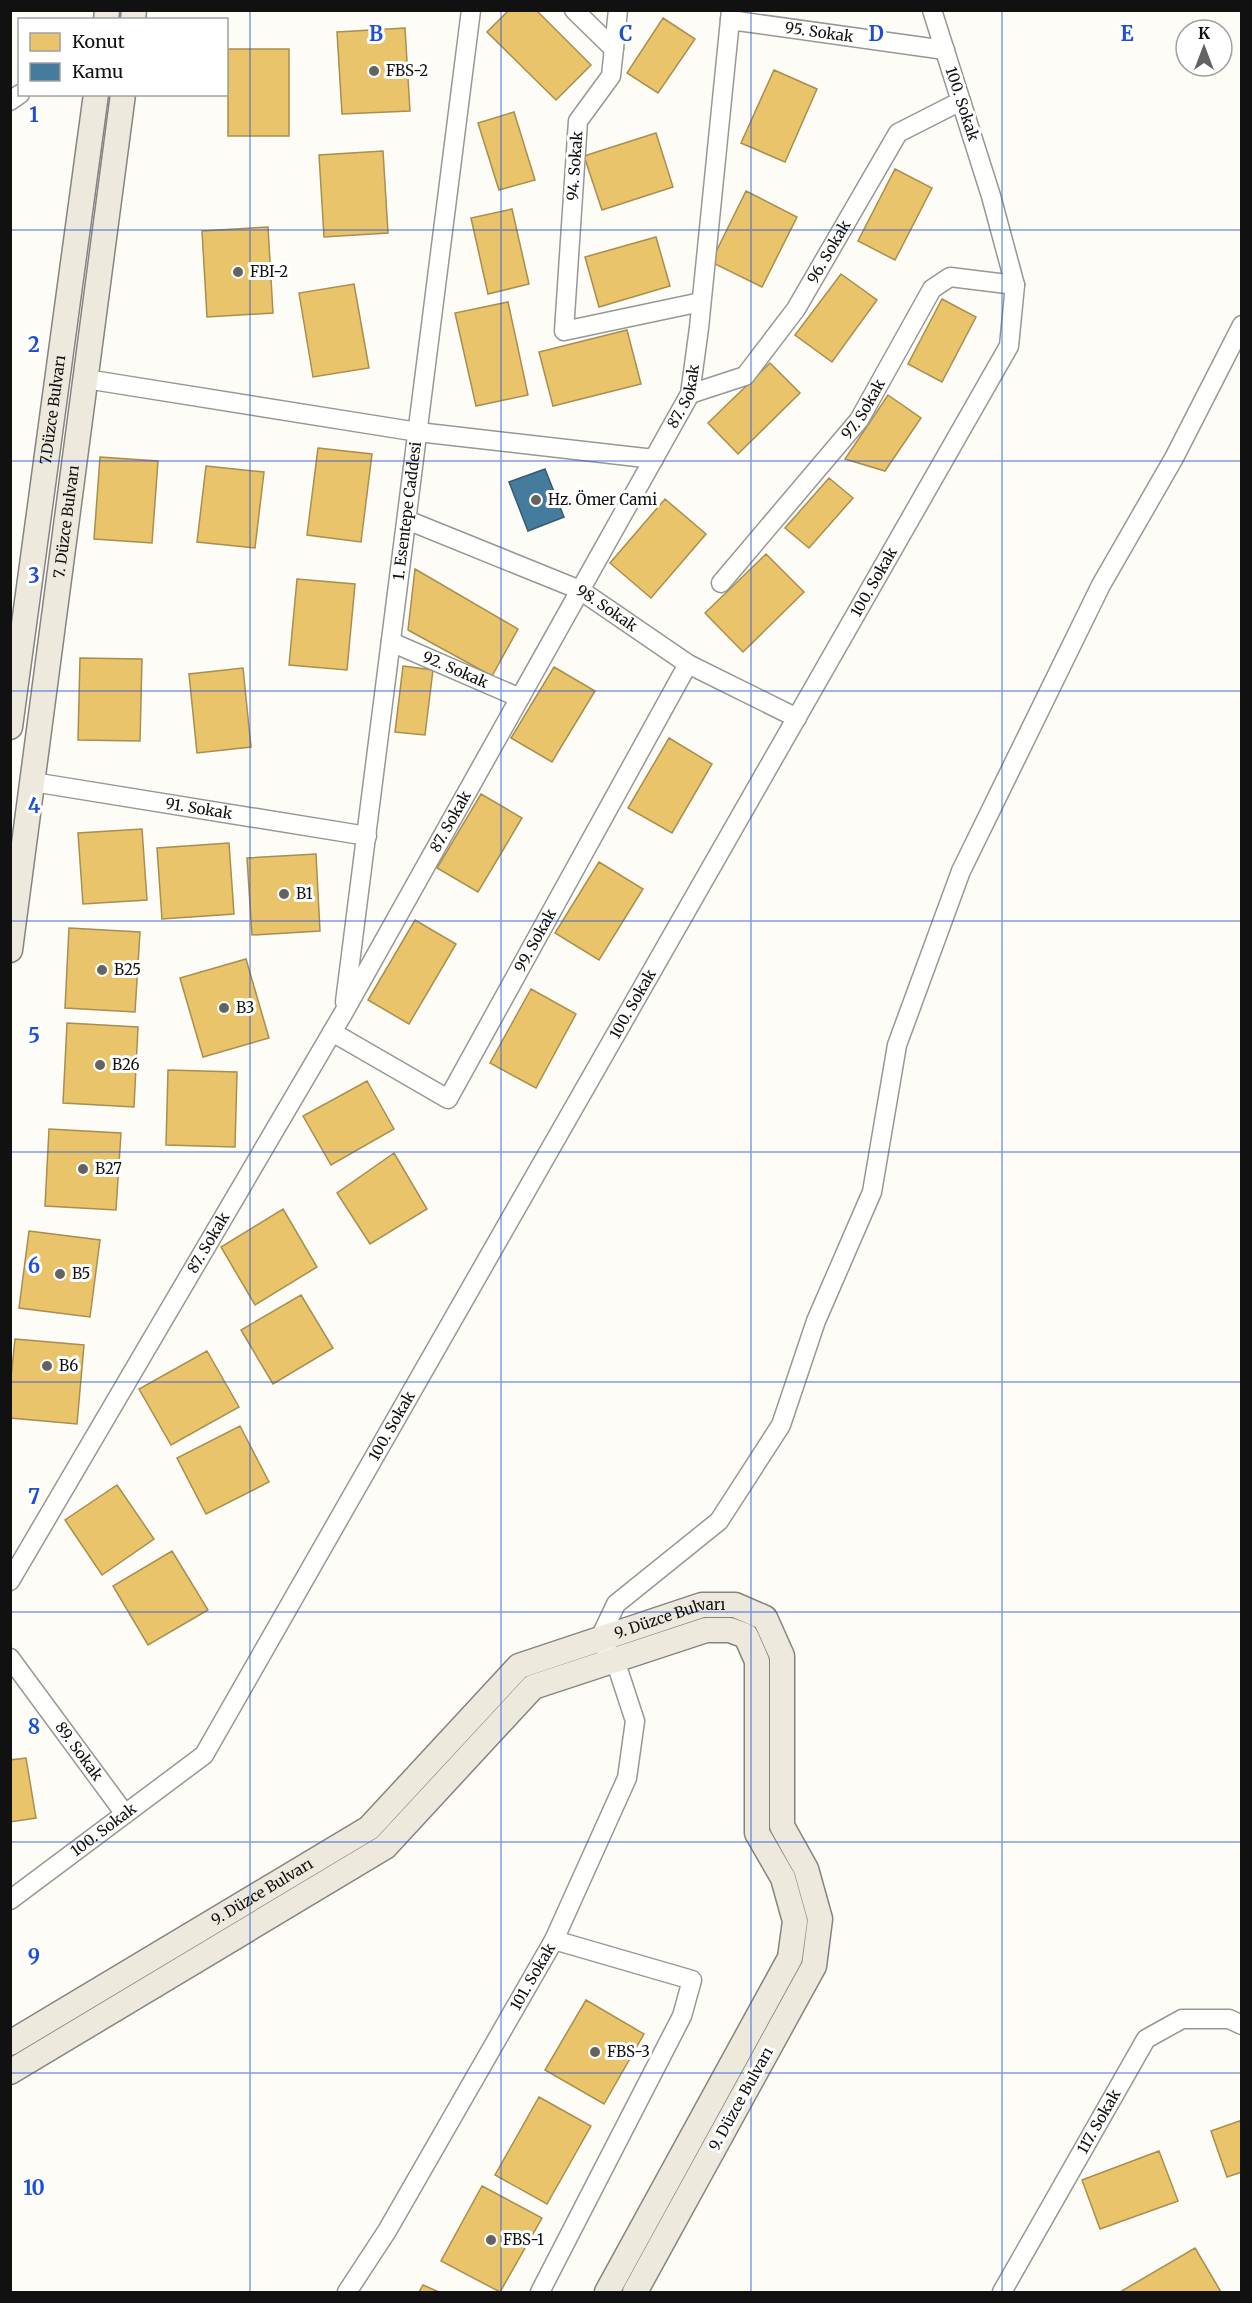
<svg xmlns="http://www.w3.org/2000/svg" width="1252" height="2303" font-family="Merriweather,serif">
  <rect width="100%" height="100%" fill="#fdfcf7"/>
  <path fill="#e9c46a" stroke="#a88e4f" stroke-width="1.5" d="M 509,10 L 536,10 L 591,65 L 556,100 L 487,32 Z
    M 663,18 L 695,39 L 658,93 L 627,73 Z
    M 405,28 L 410,111 L 342,114 L 337,32 Z
    M 228,49 L 289,49 L 289,136 L 228,136 Z
    M 774,70 L 817,89 L 785,162 L 741,143 Z
    M 514,112 L 535,180 L 499,190 L 478,123 Z
    M 656,133 L 673,187 L 602,210 L 584,156 Z
    M 383,151 L 388,233 L 324,237 L 319,155 Z
    M 895,169 L 932,188 L 895,260 L 858,241 Z
    M 746,191 L 797,217 L 762,287 L 711,262 Z
    M 512,209 L 529,284 L 488,294 L 471,218 Z
    M 268,227 L 273,313 L 207,317 L 202,231 Z
    M 656,237 L 670,286 L 599,307 L 585,257 Z
    M 841,274 L 877,300 L 832,362 L 795,335 Z
    M 354,284 L 369,368 L 313,377 L 299,293 Z
    M 942,299 L 976,317 L 942,382 L 908,364 Z
    M 508,302 L 528,395 L 476,406 L 455,313 Z
    M 627,330 L 641,384 L 553,406 L 539,352 Z
    M 770,363 L 800,393 L 738,454 L 708,423 Z
    M 888,395 L 921,418 L 885,471 L 845,459 Z
    M 318,448 L 372,454 L 361,542 L 307,535 Z
    M 100,457 L 158,461 L 152,543 L 94,539 Z
    M 206,466 L 264,472 L 255,548 L 197,542 Z
    M 829,478 L 853,498 L 809,548 L 785,528 Z
    M 665,499 L 706,534 L 651,598 L 610,563 Z
    M 766,554 L 804,592 L 743,652 L 705,613 Z
    M 415,569 L 518,629 L 492,676 L 408,630 Z
    M 297,579 L 355,584 L 347,670 L 289,665 Z
    M 80,658 L 142,659 L 140,741 L 78,740 Z
    M 403,666 L 433,670 L 425,735 L 395,732 Z
    M 554,667 L 595,691 L 552,762 L 511,738 Z
    M 243,668 L 251,747 L 197,753 L 189,674 Z
    M 669,738 L 712,764 L 672,833 L 628,808 Z
    M 481,794 L 522,818 L 478,892 L 437,868 Z
    M 142,829 L 147,900 L 83,904 L 78,833 Z
    M 229,843 L 234,914 L 162,919 L 157,848 Z
    M 316,854 L 320,931 L 252,935 L 247,858 Z
    M 599,862 L 643,889 L 599,960 L 555,933 Z
    M 415,920 L 456,944 L 409,1024 L 368,1000 Z
    M 69,928 L 140,932 L 135,1012 L 65,1008 Z
    M 246,959 L 269,1038 L 203,1057 L 180,978 Z
    M 531,989 L 576,1014 L 536,1088 L 490,1063 Z
    M 67,1023 L 138,1027 L 134,1107 L 63,1103 Z
    M 168,1070 L 237,1072 L 235,1147 L 166,1145 Z
    M 367,1081 L 394,1129 L 331,1165 L 303,1116 Z
    M 49,1129 L 121,1133 L 116,1210 L 45,1206 Z
    M 394,1153 L 427,1209 L 370,1244 L 337,1193 Z
    M 283,1209 L 317,1267 L 255,1305 L 221,1247 Z
    M 29,1231 L 100,1240 L 90,1317 L 19,1308 Z
    M 301,1295 L 333,1348 L 273,1384 L 241,1330 Z
    M 15,1339 L 84,1345 L 77,1424 L 10,1418 L 10,1387 Z
    M 207,1351 L 239,1407 L 171,1445 L 139,1389 Z
    M 240,1426 L 269,1482 L 206,1514 L 177,1458 Z
    M 117,1485 L 154,1539 L 102,1575 L 65,1520 Z
    M 172,1551 L 208,1610 L 148,1645 L 113,1586 Z
    M 26,1758 L 36,1818 L 10,1822 L 10,1760 Z
    M 586,2000 L 644,2034 L 604,2104 L 545,2070 Z
    M 539,2097 L 591,2126 L 547,2204 L 495,2175 Z
    M 1242,2120 L 1242,2172 L 1227,2177 L 1211,2131 Z
    M 1159,2151 L 1178,2201 L 1100,2229 L 1082,2180 Z
    M 482,2186 L 542,2218 L 500,2292 L 441,2261 Z
    M 1195,2248 L 1221,2292 L 1120,2292 Z
    M 423,2285 L 439,2292 L 419,2292 Z"/>
  <path fill="#457b9d" stroke="#355b73" stroke-width="1.5" d="M 545,469 L 564,517 L 528,531 L 509,482 Z"/>
  <g fill="none" stroke-linecap="round" stroke-linejoin="round">
    <defs>
      <g id="minor">
        <path d="M 574,10 L 614,49"/>
        <path d="M 618,10 L 611,76 L 578,121 L 564,331 L 701,302"/>
        <path id="s1" d="M 730,20 L 945,50"/>
        <path d="M 10,101 L 20,94"/>
        <path d="M 86,379 L 418,432 L 654,459"/>
        <path id="s2" d="M 690,394 L 745,376 L 796,309 L 898,133 L 961,101"/>
        <path id="s3" d="M 407,520 L 580,590 L 688,664 L 797,718"/>
        <path id="s4" d="M 721,583 L 859,420 L 932,289 L 950,277 L 1015,285"/>
        <path id="s5" d="M 391,642 L 520,698"/>
        <path id="s6" d="M 33,782 L 367,836"/>
        <path id="s7" d="M 345,1002 L 471,10"/>
        <path id="s8" d="M 332,1032 L 448,1099 L 688,664"/>
        <path id="s9" d="M 10,1581 L 344,1012 L 690,394 L 699,328 L 731,10"/>
        <path id="s10" d="M 10,1658 L 125,1814"/>
        <path id="s11" d="M 10,1900 L 204,1755 L 1009,346 L 1015,285 L 991,196 L 932,10"/>
        <path id="s12" d="M 347,2292 L 387,2231 L 554,1940 L 627,1778 L 635,1721 L 615,1660 L 599,1640 L 616,1604 L 719,1521 L 781,1425 L 816,1321 L 872,1192 L 897,1045 L 961,871 L 1101,585 L 1174,458 L 1242,325"/>
        <path d="M 540,2292 L 682,2016 L 692,1980 L 554,1940"/>
        <path id="s13" d="M 1002,2292 L 1146,2039 L 1182,2019 L 1229,2019 L 1242,2025"/>
      </g>
      <g id="major">
        <path d="M 106,20 L 107,10"/>
        <path d="M 133,20 L 134,10"/>
        <path id="s14" d="M 10,727 L 96,94"/>
        <path id="s15" d="M 10,950 L 123,94"/>
        <path id="s16" d="M 10,2043 L 369,1828 L 519,1666 L 702,1605 L 735,1605 L 765,1618 L 782,1656 L 782,1826 L 806,1869 L 820,1919 L 814,1966 L 635,2292"/>
        <path d="M 10,2072 L 385,1847 L 533,1687 L 706,1630 L 730,1630 L 746,1636 L 757,1661 L 757,1833 L 783,1878 L 795,1921 L 790,1958 L 607,2292"/>
      </g>
    </defs>
    <use href="#minor" stroke="#979795" stroke-width="21"/>
    <use href="#major" stroke="#858482" stroke-width="27"/>
    <use href="#minor" stroke="#fffffe" stroke-width="18"/>
    <use href="#major" stroke="#ede9dc" stroke-width="24"/>
  </g>
  <path fill="none" stroke="#1d4ed8" stroke-width="1.5" stroke-opacity="0.55" d="M 250,10 L 250,2292M 501,10 L 501,2292M 751,10 L 751,2292M 1002,10 L 1002,2292M 10,230 L 1242,230M 10,461 L 1242,461M 10,691 L 1242,691M 10,921 L 1242,921M 10,1152 L 1242,1152M 10,1382 L 1242,1382M 10,1612 L 1242,1612M 10,1842 L 1242,1842M 10,2073 L 1242,2073"/>
  <g fill="#646362" stroke="#fff" stroke-width="2">
    <circle cx="374" cy="71" r="6"/>
    <circle cx="238" cy="272" r="6"/>
    <circle cx="536" cy="500" r="6"/>
    <circle cx="284" cy="894" r="6"/>
    <circle cx="102" cy="970" r="6"/>
    <circle cx="224" cy="1008" r="6"/>
    <circle cx="100" cy="1065" r="6"/>
    <circle cx="83" cy="1169" r="6"/>
    <circle cx="60" cy="1274" r="6"/>
    <circle cx="47" cy="1366" r="6"/>
    <circle cx="595" cy="2052" r="6"/>
    <circle cx="491" cy="2240" r="6"/>
  </g>
  <g text-anchor="middle" stroke-width="6" stroke-linejoin="round" paint-order="stroke">
    <g font-size="15" fill="#111" stroke="#fff">
      <text dy="5" stroke="none"><textPath href="#s1" startOffset="90">95. Sokak</textPath></text>
      <text transform="translate(962 104) rotate(72)" y="5">100. Sokak</text>
      <text transform="translate(575 166) rotate(-86)" y="5">94. Sokak</text>
      <text dy="5" stroke="none"><textPath href="#s2" startOffset="208">96. Sokak</textPath></text>
      <text dy="5" stroke="none"><textPath href="#s9" startOffset="1364">87. Sokak</textPath></text>
      <text dy="5" stroke="none"><textPath href="#s4" startOffset="225">97. Sokak</textPath></text>
      <text dy="5" stroke="none"><textPath href="#s14" startOffset="320">7.Düzce Bulvarı</textPath></text>
      <text dy="5" stroke="none"><textPath href="#s7" startOffset="495">1. Esentepe Caddesi</textPath></text>
      <text dy="5" stroke="none"><textPath href="#s15" startOffset="432">7. Düzce Bulvarı</textPath></text>
      <text dy="5" stroke="none"><textPath href="#s11" startOffset="1593">100. Sokak</textPath></text>
      <text dy="5" stroke="none"><textPath href="#s3" startOffset="219">98. Sokak</textPath></text>
      <text dy="5" stroke="none"><textPath href="#s5" startOffset="70">92. Sokak</textPath></text>
      <text dy="5" stroke="none"><textPath href="#s6" startOffset="168">91. Sokak</textPath></text>
      <text dy="5" stroke="none"><textPath href="#s9" startOffset="878">87. Sokak</textPath></text>
      <text dy="5" stroke="none"><textPath href="#s8" startOffset="315">99. Sokak</textPath></text>
      <text dy="5" stroke="none"><textPath href="#s11" startOffset="1107">100. Sokak</textPath></text>
      <text dy="5" stroke="none"><textPath href="#s9" startOffset="392">87. Sokak</textPath></text>
      <text dy="5" stroke="none"><textPath href="#s11" startOffset="621">100. Sokak</textPath></text>
      <text dy="5" stroke="none"><textPath href="#s16" startOffset="798">9. Düzce Bulvarı</textPath></text>
      <text dy="5" stroke="none"><textPath href="#s10" startOffset="116">89. Sokak</textPath></text>
      <text dy="5" stroke="none"><textPath href="#s11" startOffset="117">100. Sokak</textPath></text>
      <text dy="5" stroke="none"><textPath href="#s16" startOffset="294">9. Düzce Bulvarı</textPath></text>
      <text dy="5" stroke="none"><textPath href="#s12" startOffset="366">101. Sokak</textPath></text>
      <text transform="translate(741 2099) rotate(-61)" y="5">9. Düzce Bulvarı</text>
      <text dy="5" stroke="none"><textPath href="#s13" startOffset="196">117. Sokak</textPath></text>
    </g>
    <g font-size="15" fill="#111" stroke="#fff" text-anchor="start">
      <text x="386" y="76">FBS-2</text>
      <text x="250" y="277">FBI-2</text>
      <text x="548" y="505">Hz. Ömer Cami</text>
      <text x="296" y="899">B1</text>
      <text x="114" y="975">B25</text>
      <text x="236" y="1013">B3</text>
      <text x="112" y="1070">B26</text>
      <text x="95" y="1174">B27</text>
      <text x="72" y="1279">B5</text>
      <text x="59" y="1371">B6</text>
      <text x="607" y="2057">FBS-3</text>
      <text x="503" y="2245">FBS-1</text>
    </g>
  </g>
  <g font-size="20" text-anchor="middle" font-weight="bold" fill="#1d4ed8" stroke="#fff" stroke-width="6" stroke-linejoin="round" paint-order="stroke">
    <text x="376" y="41">B</text>
    <text x="626" y="41">C</text>
    <text x="876" y="41">D</text>
    <text x="1127" y="41">E</text>
    <text x="34" y="122">1</text>
    <text x="34" y="352">2</text>
    <text x="34" y="583">3</text>
    <text x="34" y="813">4</text>
    <text x="34" y="1043">5</text>
    <text x="34" y="1273">6</text>
    <text x="34" y="1504">7</text>
    <text x="34" y="1734">8</text>
    <text x="34" y="1964">9</text>
    <text x="34" y="2195">10</text>
  </g>
  <rect width="1252" height="2303" fill="none" stroke="#111111" stroke-width="24"/>
  <rect x="18" y="18" width="210" height="78" fill="#ffffff" stroke="#a0a0a0" stroke-width="1.5"/>
  <rect x="30" y="33" width="30" height="18" fill="#e9c46a" stroke="#a0a0a0" stroke-width="1.5"/>
  <text x="72" y="48" font-size="18" fill="#111111">Konut</text>
  <rect x="30" y="63" width="30" height="18" fill="#457b9d" stroke="#a0a0a0" stroke-width="1.5"/>
  <text x="72" y="78" font-size="18" fill="#111111">Kamu</text>
  <g transform="translate(1204 48)"><circle r="28" fill="#ffffff" stroke="#a0a0a0" stroke-width="1.5"/>
  <path d="M0-4.5L10 22L0 15L-10 22Z" fill="#646362"/>
  <text y="-9" font-size="16" font-weight="bold" text-anchor="middle" fill="#111111">K</text>
  </g>
</svg>
